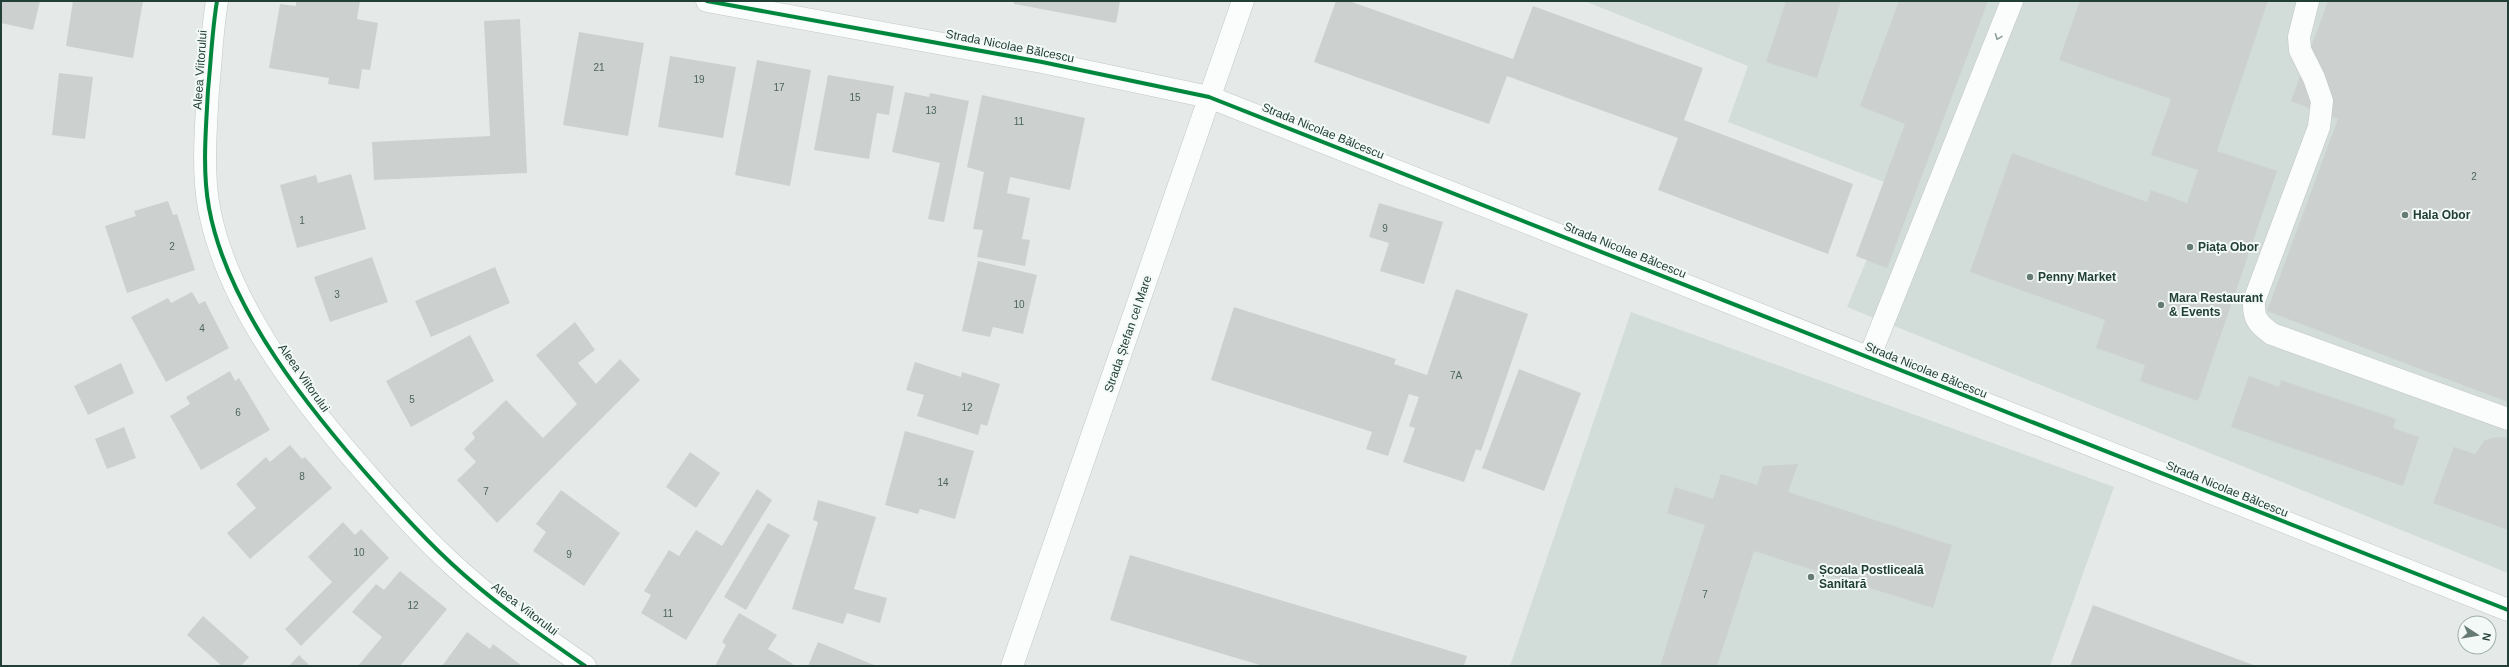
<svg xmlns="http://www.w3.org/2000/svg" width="2509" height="667" font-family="Helvetica,sans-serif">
  <rect width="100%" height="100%" fill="#e5eae8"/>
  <path fill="#d2dcd8" d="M 1584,1 L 2508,1 L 2508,573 L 1847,307 L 1897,187 L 1728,122 L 1748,66 Z
    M 1631,312 L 2114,487 L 2050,666 L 1510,666 Z"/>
  <path fill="#ccd1cf" d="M 1,1 L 40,1 L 33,30 L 1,23 Z
    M 73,1 L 143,1 L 133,58 L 66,46 Z
    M 296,1 L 360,1 L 357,19 L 378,23 L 370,70 L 362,69 L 359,89 L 328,84 L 329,78 L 269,68 L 280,4 L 296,6 Z
    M 1014,1 L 1120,1 L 1116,23 L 1014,4 Z
    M 1336,1 L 1349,1 L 1513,59 L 1533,6 L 1703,68 L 1684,120 L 1853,184 L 1828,254 L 1658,190 L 1678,138 L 1507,76 L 1489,124 L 1314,62 Z
    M 1786,1 L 1841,1 L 1817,78 L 1766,62 Z
    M 1899,1 L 1988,1 L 1887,268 L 1856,256 L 1905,124 L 1860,106 Z
    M 2080,1 L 2268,1 L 2217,151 L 2277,171 L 2198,401 L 2140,381 L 2145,365 L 2096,348 L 2105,320 L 1970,272 L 2012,153 L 2147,202 L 2151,190 L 2187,203 L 2198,170 L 2151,155 L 2171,99 L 2059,60 Z
    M 2328,1 L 2508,1 L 2508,402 L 2267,311 L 2338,119 L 2291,101 Z
    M 520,19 L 527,173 L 374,180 L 372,142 L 490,136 L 484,21 Z
    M 579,32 L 644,43 L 628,136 L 563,125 Z
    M 670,56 L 736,67 L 723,138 L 658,127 Z
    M 757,60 L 811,70 L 790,186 L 735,175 Z
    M 59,73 L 93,77 L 85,139 L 52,135 Z
    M 828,75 L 894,86 L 889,115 L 877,113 L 869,159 L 814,150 Z
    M 905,92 L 929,97 L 930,93 L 969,101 L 944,222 L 928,219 L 940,163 L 892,152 Z
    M 982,95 L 1085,118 L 1070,190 L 1010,177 L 1007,193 L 1030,198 L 1022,239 L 1030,240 L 1025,266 L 977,257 L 983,230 L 973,229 L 984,172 L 967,167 Z
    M 351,174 L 366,229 L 297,248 L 280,185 L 316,175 L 318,183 Z
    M 168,201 L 173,215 L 177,214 L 195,270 L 127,293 L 105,226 L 136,216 L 134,211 Z
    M 1379,203 L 1443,222 L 1424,284 L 1380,271 L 1389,243 L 1369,237 Z
    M 372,257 L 388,302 L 330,322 L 314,277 Z
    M 978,261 L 1037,275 L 1023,334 L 993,327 L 990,337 L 962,331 Z
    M 495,267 L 510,303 L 431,337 L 415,301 Z
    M 1456,289 L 1528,314 L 1481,451 L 1476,449 L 1464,482 L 1403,462 L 1415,428 L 1409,426 L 1419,397 L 1409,394 L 1388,456 L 1366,449 L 1372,432 L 1211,380 L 1234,307 L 1396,359 L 1394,364 L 1427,375 Z
    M 192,292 L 199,304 L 205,301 L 229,348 L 166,382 L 131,317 L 168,298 L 171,303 Z
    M 575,322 L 595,350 L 578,363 L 596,384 L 620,359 L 640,380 L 497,523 L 457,480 L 476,462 L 464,449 L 475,438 L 472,433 L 506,400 L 543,438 L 577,404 L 536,355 Z
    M 470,335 L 494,381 L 411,427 L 386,381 Z
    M 915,362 L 961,377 L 962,372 L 1000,384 L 987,426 L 981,424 L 978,435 L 917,416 L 924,395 L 906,390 Z
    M 121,363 L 134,393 L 88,415 L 74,386 Z
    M 1519,369 L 1581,393 L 1544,491 L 1482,468 Z
    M 230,371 L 235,381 L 239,378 L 270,430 L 201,470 L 170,416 L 190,404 L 186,397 Z
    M 2249,376 L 2279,387 L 2281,380 L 2396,419 L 2393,428 L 2419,437 L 2403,486 L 2231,427 Z
    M 124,427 L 136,458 L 107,469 L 95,439 Z
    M 905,431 L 974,451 L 955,519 L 920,509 L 918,514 L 885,505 Z
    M 2497,437 L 2508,438 L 2508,530 L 2433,503 L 2454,447 L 2475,454 L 2485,440 Z
    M 290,445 L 302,459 L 305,457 L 332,488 L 250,559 L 227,533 L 256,508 L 236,484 L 266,457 L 270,462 Z
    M 690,452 L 720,473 L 696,508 L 666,487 Z
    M 1798,464 L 1788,492 L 1952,545 L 1933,608 L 1754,551 L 1717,666 L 1660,666 L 1705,525 L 1667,513 L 1675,487 L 1713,499 L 1721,474 L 1757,485 L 1763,466 Z
    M 757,489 L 772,500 L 686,640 L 641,613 L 651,595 L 644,591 L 669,550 L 679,556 L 696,530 L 722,546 Z
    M 561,490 L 620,533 L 584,586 L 533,551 L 546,532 L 536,524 Z
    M 818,500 L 876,517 L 854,589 L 887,598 L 880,623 L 847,613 L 843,624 L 792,609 L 818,522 L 813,520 Z
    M 343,522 L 355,535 L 361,529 L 389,558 L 301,646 L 285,629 L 332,582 L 308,557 Z
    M 768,523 L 790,535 L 746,610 L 724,597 Z
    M 1130,555 L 1467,656 L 1464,666 L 1263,666 L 1110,620 Z
    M 400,571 L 447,609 L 400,666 L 358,666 L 382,637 L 352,612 L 376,584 L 384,590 Z
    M 2093,605 L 2256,666 L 2070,666 Z
    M 739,613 L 777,635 L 768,649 L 793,664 L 792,666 L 715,666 L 726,645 L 722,642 Z
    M 203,616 L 249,657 L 241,666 L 222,666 L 187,635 Z
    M 467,632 L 490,649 L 493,644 L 521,665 L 442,666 Z
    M 818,642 L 874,665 L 874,666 L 808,666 Z
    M 299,655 L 310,666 L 289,666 Z"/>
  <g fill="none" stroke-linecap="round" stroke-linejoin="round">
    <defs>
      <path id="lane" d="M 2308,1 L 2299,37 L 2300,50 L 2314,78 L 2322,101 L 2319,127 L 2254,301 C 2253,318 2258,324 2272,334 L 2508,419
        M 1869,358 L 2012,1"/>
      <path id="street" d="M 217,1 C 212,31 211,60 208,90 C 206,129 202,170 209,208 C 228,310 311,412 379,488 C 402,514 426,540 452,564 C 493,602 539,634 585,666
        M 707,1 L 1042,62 L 1209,97 L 2508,610
        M 1012,666 L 1243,1"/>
    </defs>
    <use href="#lane" stroke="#c2c7c5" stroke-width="23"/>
    <use href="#street" stroke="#c2c7c5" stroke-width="23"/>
    <use href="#lane" stroke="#fbfcfc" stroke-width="22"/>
    <use href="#street" stroke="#fbfcfc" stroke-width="22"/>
    <defs>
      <path id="cycleway" d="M 217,1 C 212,31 211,60 208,90 C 206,129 202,170 209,208 C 228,310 311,412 379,488 C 402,514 426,540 452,564 C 493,602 539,634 585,666
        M 707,1 L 1042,62 L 1209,97 L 2508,610"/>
    </defs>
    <use href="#cycleway" stroke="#f3f9f6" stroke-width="6"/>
    <use href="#cycleway" stroke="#00873e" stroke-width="4"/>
  </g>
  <defs><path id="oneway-chevron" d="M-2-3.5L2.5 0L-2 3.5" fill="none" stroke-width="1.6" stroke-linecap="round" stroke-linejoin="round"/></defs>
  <use stroke="#8e9e99" href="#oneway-chevron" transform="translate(1998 37) rotate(111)"/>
  <g fill="#667b74" stroke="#f3f9f6" stroke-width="1.5">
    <circle cx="2405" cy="215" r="4"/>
    <circle cx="2190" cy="247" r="4"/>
    <circle cx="2030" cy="277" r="4"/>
    <circle cx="2161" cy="305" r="4"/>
    <circle cx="1811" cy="577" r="4"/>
  </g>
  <g text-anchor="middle" stroke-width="4" stroke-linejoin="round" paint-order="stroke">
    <g font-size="10" fill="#4c645d">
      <text x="599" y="71">21</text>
      <text x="699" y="83">19</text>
      <text x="779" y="91">17</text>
      <text x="855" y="101">15</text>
      <text x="931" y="114">13</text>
      <text x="1019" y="125">11</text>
      <text x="2474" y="180">2</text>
      <text x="302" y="224">1</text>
      <text x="1385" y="232">9</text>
      <text x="172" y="250">2</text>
      <text x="337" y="298">3</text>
      <text x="1019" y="308">10</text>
      <text x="202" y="332">4</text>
      <text x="1456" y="379">7A</text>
      <text x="412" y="403">5</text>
      <text x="967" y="411">12</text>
      <text x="238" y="416">6</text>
      <text x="302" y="480">8</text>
      <text x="943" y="486">14</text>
      <text x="486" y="495">7</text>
      <text x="359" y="556">10</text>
      <text x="569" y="558">9</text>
      <text x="1705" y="598">7</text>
      <text x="413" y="609">12</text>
      <text x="668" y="617">11</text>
    </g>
    <g font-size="12" fill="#213f36" stroke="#f3f9f6">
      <text transform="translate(1010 46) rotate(11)" y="4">Strada Nicolae Bălcescu</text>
      <text transform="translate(200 70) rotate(-86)" y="4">Aleea Viitorului</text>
      <text transform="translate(1323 131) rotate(22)" y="4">Strada Nicolae Bălcescu</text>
      <text transform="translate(1625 250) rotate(22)" y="4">Strada Nicolae Bălcescu</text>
      <text transform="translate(1128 334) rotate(-71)" y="4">Strada Ștefan cel Mare</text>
      <text transform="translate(1926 370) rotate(22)" y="4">Strada Nicolae Bălcescu</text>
      <text transform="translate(304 378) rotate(55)" y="4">Aleea Viitorului</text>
      <text transform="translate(2227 489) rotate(22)" y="4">Strada Nicolae Bălcescu</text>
      <text transform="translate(525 609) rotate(37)" y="4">Aleea Viitorului</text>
    </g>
    <g font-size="12" font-weight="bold" fill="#213f36" stroke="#f3f9f6" text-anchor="start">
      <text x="2413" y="219">Hala Obor</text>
      <text x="2198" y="251">Piața Obor</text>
      <text x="2038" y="281">Penny Market</text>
      <text x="2169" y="302">Mara Restaurant<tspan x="2169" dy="14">&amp; Events</tspan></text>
      <text x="1819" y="574">Școala Postliceală<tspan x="1819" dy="14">Sanitară</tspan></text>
    </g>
  </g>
  <rect width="2509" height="667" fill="none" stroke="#213f36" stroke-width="4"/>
  <g transform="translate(2477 635) rotate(102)"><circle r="19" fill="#f3f9f6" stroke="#9fafa9"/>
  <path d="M0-3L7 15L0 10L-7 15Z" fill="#667b74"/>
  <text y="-6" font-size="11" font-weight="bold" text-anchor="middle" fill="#213f36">N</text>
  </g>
</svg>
